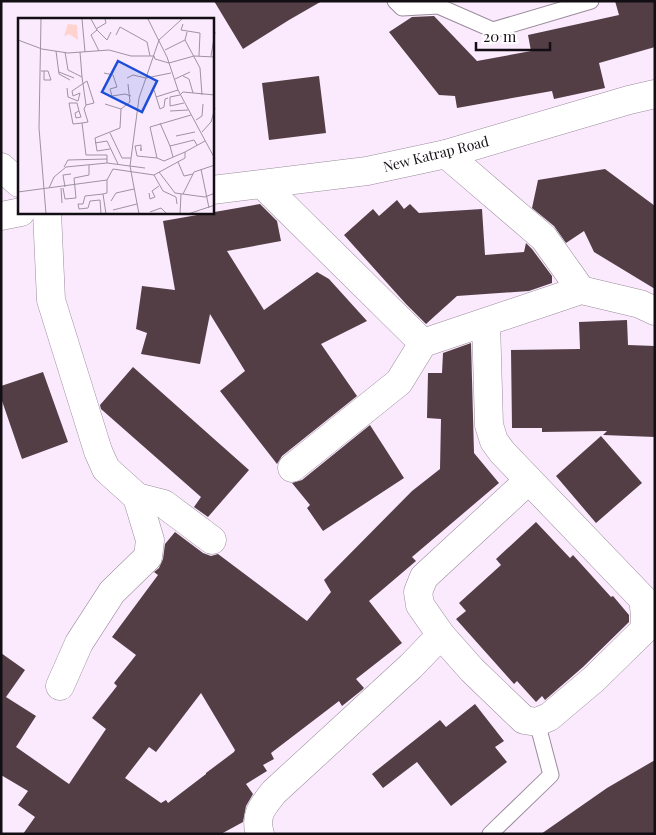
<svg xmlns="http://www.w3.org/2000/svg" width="656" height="835" font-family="'Playfair Display',serif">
  <rect width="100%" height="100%" fill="#fbeafd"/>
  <path fill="#533e46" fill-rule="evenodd" d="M 214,1 L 322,1 L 289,20 L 243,49 Z
    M 615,1 L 655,1 L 655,47 L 599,63 L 605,88 L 554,99 L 552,91 L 457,108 L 455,96 L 439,95 L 389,32 L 412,17 L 434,16 L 477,61 L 531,51 L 528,35 L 619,15 Z
    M 319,76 L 326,133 L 269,140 L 262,83 Z
    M 605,169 L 655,206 L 655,289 L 594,252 L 584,231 L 566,243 L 554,226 L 532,208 L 538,180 Z
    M 397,200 L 404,209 L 410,204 L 419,213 L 482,209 L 485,255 L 524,252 L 526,243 L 532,249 L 552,276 L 552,283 L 529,291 L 457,296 L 426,324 L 406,304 L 344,235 L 373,209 L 379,216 Z
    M 260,204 L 277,221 L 281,241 L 227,251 L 264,310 L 317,272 L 329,279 L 367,321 L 321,344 L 357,396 L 282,456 L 277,464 L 220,391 L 245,371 L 210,314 L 200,364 L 141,354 L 147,333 L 136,329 L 142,286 L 175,290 L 163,221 Z
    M 627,320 L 628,345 L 655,346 L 655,437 L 603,435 L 607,431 L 542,432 L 542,428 L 512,428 L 511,350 L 580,349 L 579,322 Z
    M 471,343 L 474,453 L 499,483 L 412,557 L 416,561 L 369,601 L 402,643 L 356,679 L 364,688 L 362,690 L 342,706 L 339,701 L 271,753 L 274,759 L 263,765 L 267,771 L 246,784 L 253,794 L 246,806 L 243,822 L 221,834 L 23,834 L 35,817 L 18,805 L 28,791 L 1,775 L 1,653 L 25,670 L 6,697 L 36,716 L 16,747 L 69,784 L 106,729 L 92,718 L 117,686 L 114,683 L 136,655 L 112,637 L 158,575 L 154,572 L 159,568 L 163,559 L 165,544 L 175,532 L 203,553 L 211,556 L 218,554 L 307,621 L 331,592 L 324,580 L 412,491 L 440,469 L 441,419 L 427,418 L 428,373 L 442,373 L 443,353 ZM 201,693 L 235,750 L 234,752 L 206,773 L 206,774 L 168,803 L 166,800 L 161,803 L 125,778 L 149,747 L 156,752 Z
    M 133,367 L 249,470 L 208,517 L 194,507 L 201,497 L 101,409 L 100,405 Z
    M 43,372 L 68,442 L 22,459 L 1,398 L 1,386 Z
    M 370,425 L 404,478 L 323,531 L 307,508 L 310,505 L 292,483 L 302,480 Z
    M 601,436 L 642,483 L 596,523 L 556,476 Z
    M 536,522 L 570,558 L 573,555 L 611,597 L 613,596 L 629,615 L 629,622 L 583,667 L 545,700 L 542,696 L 536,702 L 517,681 L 514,684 L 456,619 L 466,611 L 459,603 L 501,565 L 496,559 Z
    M 475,704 L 504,741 L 495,747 L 507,762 L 451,806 L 417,762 L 383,788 L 372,774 L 440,720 L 446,727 Z
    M 655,760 L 655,834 L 541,834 L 607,788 Z"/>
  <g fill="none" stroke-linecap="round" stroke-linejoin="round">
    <defs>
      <path id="service" d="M 395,1 L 402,8 L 438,6 L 493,30 L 591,1
        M 490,834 L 551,775 L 537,722"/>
      <path id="minor" d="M 446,154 L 544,238 L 581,290
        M 1,167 L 19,183
        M 263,185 L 423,343
        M 47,212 L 51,300 L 98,451 L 106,469 L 137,497 L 164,504 L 212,540
        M 292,468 L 399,382 L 423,343 L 581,290 L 640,304 L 655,311
        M 441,635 L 420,605 L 418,592 L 424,577 L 529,480
        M 60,686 L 79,643 L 112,592 L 148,557 L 150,540 L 137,497
        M 260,834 C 254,815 263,806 274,792 L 411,666 L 441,635 L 472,670 L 524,720 L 537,722 L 549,717 L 594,679 L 645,629 L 645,615 L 643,599 L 502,452 L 494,441 L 489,425 L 486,322"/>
      <path id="tertiary" d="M 212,190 L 367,171 L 446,154 L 629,100 L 655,94
        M 1,216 L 21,212"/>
    </defs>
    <use href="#service" stroke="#9a8b9c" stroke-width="17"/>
    <use href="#minor" stroke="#9a8b9c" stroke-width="29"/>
    <use href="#tertiary" stroke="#9a8b9c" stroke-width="29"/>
    <use href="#service" stroke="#fff" stroke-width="15"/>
    <use href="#minor" stroke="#fff" stroke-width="28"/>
    <use href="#tertiary" stroke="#fff" stroke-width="28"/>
  </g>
  <g text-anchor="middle" stroke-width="5" stroke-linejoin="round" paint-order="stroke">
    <g font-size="14" fill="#130e14" stroke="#fff">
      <text transform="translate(436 154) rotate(-14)" y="5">New Katrap Road</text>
    </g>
  </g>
  <g transform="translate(18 18)">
    <rect width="196" height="196" fill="#fbeafd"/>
    <path d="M 50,6 L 59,7 L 60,22 L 51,16 L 46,18 Z" fill="#fed3cd"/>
    <path fill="none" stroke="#9e92a0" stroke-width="1" d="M 23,1 L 21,110 L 28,196M 64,1 L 67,34M 73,1 L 79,12 L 73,17 L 81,33M 130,1 L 149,39 L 160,72 L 197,141M 165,6 L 163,12 L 182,15 L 181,38M 78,11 L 88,5 L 87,1M 79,12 L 89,22 L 93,14M 169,14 L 167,22 L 182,50 L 184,77M 98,17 L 102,9 L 129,24 L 132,38M 0,22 L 24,31 L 50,35 L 91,32 L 113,38 L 136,38 L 137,41 L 151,45 L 176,38 L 197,39M 147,32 L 167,22M 38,33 L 41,56 L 52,62M 47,34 L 50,52 L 64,59 L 62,34M 193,38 L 197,14M 23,53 L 26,53 L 26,62 L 33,62 L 30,53 L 26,53M 41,54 L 56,60M 86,55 L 95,57 L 99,69 L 92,71 L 94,78 L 107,76 L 113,78M 165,58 L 171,61 L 175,75M 64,59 L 68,87 L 66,91 L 70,104 L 64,105 L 68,137 L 89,137 L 89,145 L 127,150M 109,60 L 115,57 L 128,60 L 153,55M 157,61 L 172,54M 49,70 L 50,79 L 60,83 L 62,75 L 55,78 L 54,73 L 69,63 L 76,85 L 68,87M 136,72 L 142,91 L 146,89 L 147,81 L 150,80M 162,77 L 152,79 L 152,88 L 166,85M 162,77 L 165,74 L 197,77M 138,79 L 160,72M 87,86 L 103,91M 61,93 L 63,99 L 58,100 L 57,95 L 61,93 L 59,85 L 51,85 L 55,106 L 64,105M 152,93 L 170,92M 178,102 L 184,98 L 185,86M 142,105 L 152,128M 184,114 L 193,104 L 197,90M 92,115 L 104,140 L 113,140M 158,118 L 177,114M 77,125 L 89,123 L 100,146M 123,130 L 123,133 L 123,127 L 117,128 L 119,138 L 139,140M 92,131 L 79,133 L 77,120 L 102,110 L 103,91 L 112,84 L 110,66M 167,134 L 146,143 L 139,140 L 132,109 L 173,97M 155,139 L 152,128 L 176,122 L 179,127M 160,144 L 166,158 L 175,156M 46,149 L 50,142 L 89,141M 183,151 L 191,190M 141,154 L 157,175 L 187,179 L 197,175M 136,157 L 145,173 L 158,179 L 159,186M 47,169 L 45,157 L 53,156M 31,170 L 36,159 L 48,149 L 89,145M 43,170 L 44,185M 45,170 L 47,181 L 58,180 L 56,160 L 71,157 L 71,147M 0,174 L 89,162 L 95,151 L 136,157 L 167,140 L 167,134 L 187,123M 131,175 L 132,181 L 137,179 L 134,173 L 141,168M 85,176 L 89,175 L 89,162M 165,176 L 176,154 L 197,147M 93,183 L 98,175 L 116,171M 95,192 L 119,186M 132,194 L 143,190 L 149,196M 83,196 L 82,182 L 72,183 L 70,190 L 61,191 L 60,186 L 65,186 L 67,178 L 85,176 L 88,196M 121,196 L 112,148 L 121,80 L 141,22 L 164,1M 162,196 L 163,176M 170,196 L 197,187"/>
    <path fill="#1d4ed8" fill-opacity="0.15" stroke="#1d4ed8" stroke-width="2.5" d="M 100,43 L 139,63 L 124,94 L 84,74 Z"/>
    <rect width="196" height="196" fill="none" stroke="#130e14" stroke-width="2.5"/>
  </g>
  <rect width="656" height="835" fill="none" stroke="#130e14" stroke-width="5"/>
  <path d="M476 42v8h74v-8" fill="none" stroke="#130e14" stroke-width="2.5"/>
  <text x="483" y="42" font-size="15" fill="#130e14" stroke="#ffffff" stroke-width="4" paint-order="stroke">20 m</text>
</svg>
